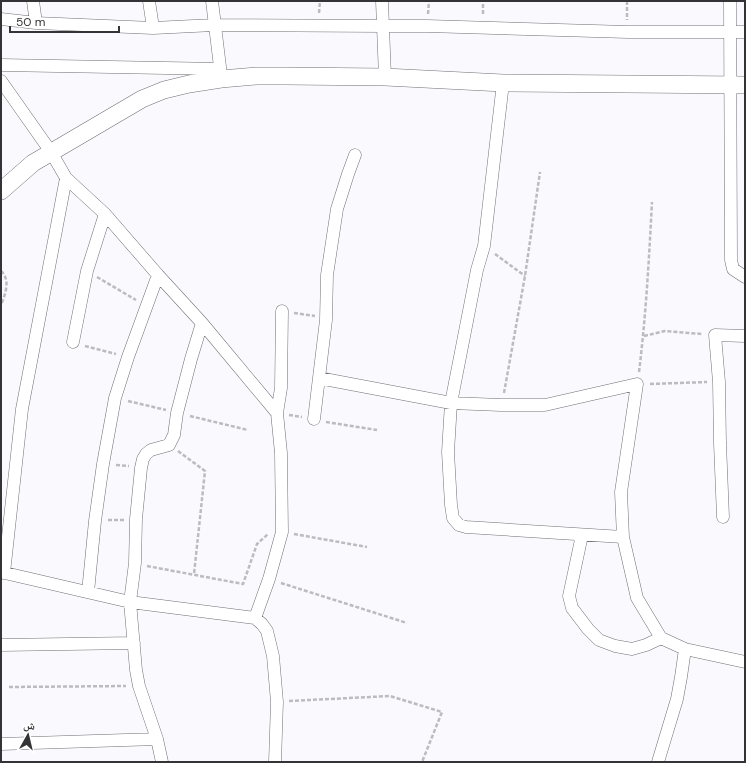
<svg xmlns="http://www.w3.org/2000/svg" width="746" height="763" font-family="'DM Sans','Noto Naskh Arabic',sans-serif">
  <rect width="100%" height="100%" fill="#f9f9fe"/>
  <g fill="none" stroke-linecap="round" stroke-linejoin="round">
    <defs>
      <path id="street" d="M 33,1 L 36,23
        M 149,1 L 153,28
        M 212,1 L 221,75
        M 382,1 L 385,77
        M 730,1 L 731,260 L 733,269 L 745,277
        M 1,19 L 36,23 L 153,28 L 214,25 L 383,26 L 427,26 L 628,32 L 745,32
        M 1,65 L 166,68 L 220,69
        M 1,81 L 51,152 L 66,178 L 105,214 L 158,275 L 202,323 L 277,413
        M 503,83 L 484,246 L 477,270 L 451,403 L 448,452 L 451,505 L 453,518 L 459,525 L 466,527 L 623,537
        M 73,342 L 87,271 L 105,214
        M 319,378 L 451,403 L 501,405 L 545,405 L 637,384 L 621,492 L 623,537 L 637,598 L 661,638 L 685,649 L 745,662
        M 314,419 L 326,320 L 327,275 L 337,209 L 348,174 L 355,155
        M 723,517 L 720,443 L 719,382 L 715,335 L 745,336
        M 582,535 L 569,596 L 572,608 L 588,629 L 599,640 L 615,646 L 632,649 L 646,645 L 661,638
        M 1,572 L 130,602 L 255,618 L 262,624 L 267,631 L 273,656 L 277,702 L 275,762
        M 4,573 L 22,409 L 66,178
        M 88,592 L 95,521 L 103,464 L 115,398 L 128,357 L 158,275
        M 255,618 L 269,579 L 282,532 L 281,453 L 277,413 L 281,388 L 282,311
        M 1,645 L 134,643
        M 1,744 L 157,739
        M 162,762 L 157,739 L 139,686 L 136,670 L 130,602 L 135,563 L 136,519 L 141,468 L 143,459 L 146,454 L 151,450 L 169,445 L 174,435 L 177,413 L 191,359 L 202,323
        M 658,762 L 677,699 L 681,677 L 685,649"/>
      <path id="secondary" d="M 1,191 L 33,163 L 142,99 L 164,90 L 189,84 L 221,79 L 257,76 L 285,76 L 385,77 L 503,83 L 745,85"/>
    </defs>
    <use href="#street" stroke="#707075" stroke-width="13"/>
    <use href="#secondary" stroke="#707075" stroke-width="18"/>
    <path stroke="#bcbcc0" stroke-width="2.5" stroke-dasharray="4 2" stroke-linecap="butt" d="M 627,1 L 627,20
      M 319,13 L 320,1
      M 428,14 L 429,1
      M 483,14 L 483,1
      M 495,254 L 525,276
      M 1,271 C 11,280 5,295 1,305
      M 97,277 L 136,300
      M 294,313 L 315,316
      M 644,336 L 665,331 L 702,334
      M 85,346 L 116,354
      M 639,372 C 646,315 649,259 652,202
      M 650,384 L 707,382
      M 504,393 L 525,276 L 540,172
      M 128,401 L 166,410
      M 289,415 L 302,417
      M 190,416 L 248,430
      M 326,422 L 377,430
      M 178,451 L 205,471 L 194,574
      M 116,465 L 129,466
      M 108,520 L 125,520
      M 294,534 L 367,547
      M 147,566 L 243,584 L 257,544 L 268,534
      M 281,583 L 407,623
      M 9,687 L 126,686
      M 289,701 L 390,696 L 442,712 L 422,762"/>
    <use href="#street" stroke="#fff" stroke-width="12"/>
    <use href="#secondary" stroke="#fff" stroke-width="17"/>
  </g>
  <rect width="746" height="763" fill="none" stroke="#343436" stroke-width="4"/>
  <g transform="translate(28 735) rotate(8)" stroke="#ffffff" stroke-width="3" paint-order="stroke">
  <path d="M0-3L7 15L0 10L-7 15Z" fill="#343436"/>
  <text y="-6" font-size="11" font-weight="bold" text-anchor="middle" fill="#343436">ش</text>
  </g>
  <path d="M10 26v6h109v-6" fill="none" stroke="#343436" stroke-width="2"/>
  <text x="16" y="26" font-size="12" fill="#343436" stroke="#ffffff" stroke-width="3" paint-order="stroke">50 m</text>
</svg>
